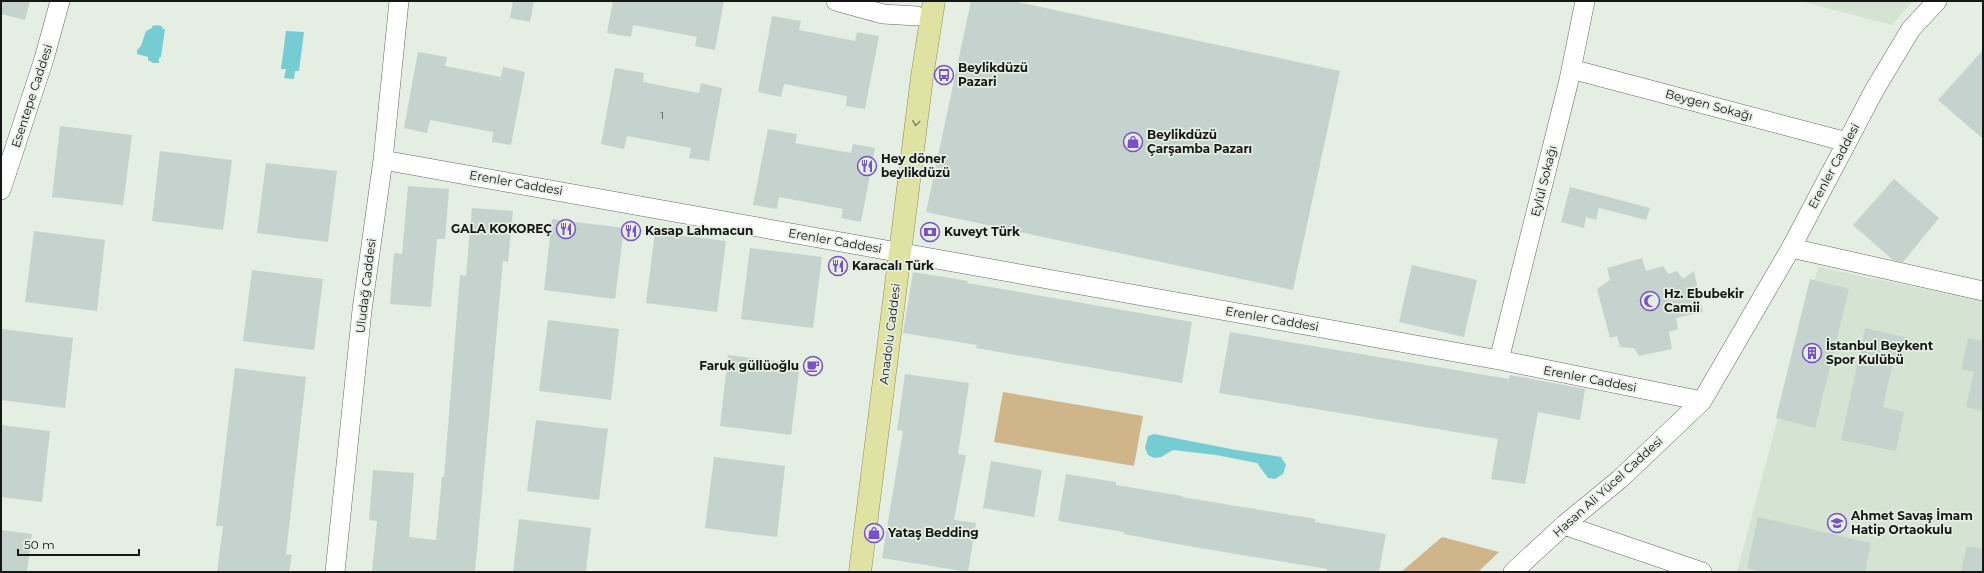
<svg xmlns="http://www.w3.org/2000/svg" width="1984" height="573" font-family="Montserrat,sans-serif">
  <rect width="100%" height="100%" fill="#e5eee3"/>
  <path fill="#d5e3d2" d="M 1800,1 L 1913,1 L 1892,25 Z
    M 1818,267 L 1983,301 L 1983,572 L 1737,572 Z"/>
  <path fill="#d0b58b" d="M 1003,392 L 1143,416 L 1134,466 L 994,442 Z
    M 1442,537 L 1499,552 L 1478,572 L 1401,572 Z"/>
  <path fill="#75ccd3" d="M 158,25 L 163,27 L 162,29 L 165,29 L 161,57 L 159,58 L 159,63 L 153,63 L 148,60 L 148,57 L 137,54 L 137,50 L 141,46 L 146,31 L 152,28 L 152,26 Z
    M 286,31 L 304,32 L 299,71 L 295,71 L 294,79 L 284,78 L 286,69 L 281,69 Z
    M 1154,434 L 1236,450 L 1281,457 L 1286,465 L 1283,474 L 1275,479 L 1268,478 L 1257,463 L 1216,455 L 1173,450 L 1161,457 L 1154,458 L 1148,455 L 1145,448 L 1148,436 Z"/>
  <path fill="#c4d3cd" d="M 1,1 L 30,1 L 25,20 L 1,14 Z
    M 513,1 L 534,1 L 530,22 L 510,18 Z
    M 613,1 L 724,1 L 715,50 L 695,46 L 697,37 L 633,25 L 631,37 L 607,33 Z
    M 971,1 L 1012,1 L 1340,71 L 1293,290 L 926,212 Z
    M 772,16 L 801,21 L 799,30 L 855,41 L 857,32 L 879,36 L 865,109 L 846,106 L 847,96 L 784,84 L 781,97 L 758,92 Z
    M 1983,50 L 1983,139 L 1938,100 Z
    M 418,52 L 447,57 L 445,66 L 501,77 L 503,67 L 525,72 L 511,145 L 492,142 L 493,132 L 430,120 L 427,133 L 404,128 Z
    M 615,68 L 644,73 L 643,82 L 699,93 L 701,83 L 722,88 L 709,161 L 689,158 L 691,148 L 627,136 L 624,149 L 601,144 Z
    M 60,126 L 132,135 L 123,205 L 52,197 Z
    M 768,129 L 797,134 L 795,143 L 851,153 L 853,144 L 875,148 L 861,222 L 841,218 L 843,209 L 779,197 L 777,209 L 753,205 Z
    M 160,151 L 232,160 L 223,230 L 152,221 Z
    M 266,163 L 337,171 L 328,242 L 257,233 Z
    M 1894,179 L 1939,218 L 1903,262 L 1893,260 L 1853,225 Z
    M 408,186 L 449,189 L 445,239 L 437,239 L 431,307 L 390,304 L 394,253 L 402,254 Z
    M 1570,187 L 1650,208 L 1646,220 L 1599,208 L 1596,220 L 1586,217 L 1584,228 L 1561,222 Z
    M 472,208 L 513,211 L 508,262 L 503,261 L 475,572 L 372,572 L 377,521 L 369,520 L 373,470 L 414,473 L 409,537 L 436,540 L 442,477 L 444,477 L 460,275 L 466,276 Z
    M 552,219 L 624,228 L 615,299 L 544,290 Z
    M 34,231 L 105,240 L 97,311 L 25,302 Z
    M 655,232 L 726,241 L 717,312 L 646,303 Z
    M 750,248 L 822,257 L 813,328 L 741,319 Z
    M 1642,258 L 1646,271 L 1663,266 L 1668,274 L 1677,271 L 1683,279 L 1694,271 L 1703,312 L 1676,318 L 1678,329 L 1669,332 L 1672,349 L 1639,356 L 1634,348 L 1620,347 L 1617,336 L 1610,338 L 1597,289 L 1610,280 L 1607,268 Z
    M 1412,265 L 1477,280 L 1464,337 L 1399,322 Z
    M 252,270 L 323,279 L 314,350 L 243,341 Z
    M 913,272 L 968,281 L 967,283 L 1192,322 L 1182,383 L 976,348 L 977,345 L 903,333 Z
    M 1810,279 L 1849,289 L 1815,428 L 1776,418 Z
    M 548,320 L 619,329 L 611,400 L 539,391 Z
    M 1865,328 L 1905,337 L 1901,358 L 1894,357 L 1883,407 L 1904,412 L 1896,451 L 1841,440 Z
    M 2,329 L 73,338 L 65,408 L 1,400 Z
    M 1230,332 L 1509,379 L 1510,375 L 1585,389 L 1580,420 L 1538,412 L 1525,484 L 1491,479 L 1498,439 L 1219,393 Z
    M 1968,338 L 1983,341 L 1983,411 L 1966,407 L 1974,372 L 1961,369 Z
    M 728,355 L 800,364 L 791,435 L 720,426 Z
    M 235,368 L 306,377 L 286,554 L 292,555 L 289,572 L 217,572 L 223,526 L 216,526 Z
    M 905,374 L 969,383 L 958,454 L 966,455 L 954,520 L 976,523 L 968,572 L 882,558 L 903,431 L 897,430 Z
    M 536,420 L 608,429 L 599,500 L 527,491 Z
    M 1,425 L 50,431 L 42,502 L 1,497 Z
    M 714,457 L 785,466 L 777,537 L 705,528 Z
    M 991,461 L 1042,470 L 1034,517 L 983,508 Z
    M 1066,474 L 1116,482 L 1116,485 L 1182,496 L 1182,497 L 1315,519 L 1315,522 L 1386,534 L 1379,572 L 1327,572 L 1327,569 L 1194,547 L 1124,534 L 1124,532 L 1058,521 Z
    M 1758,517 L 1871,543 L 1865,572 L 1763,572 L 1747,568 Z
    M 519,519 L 591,528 L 586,572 L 513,572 Z
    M 1,530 L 32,534 L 27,572 L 1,572 Z
    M 1967,546 L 1983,549 L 1983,572 L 1961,572 Z"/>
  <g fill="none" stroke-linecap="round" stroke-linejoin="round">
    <defs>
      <path id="minor" d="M 836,1 L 883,14 L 917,16
        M 1571,69 L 1847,142
        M 383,160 L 1316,327 L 1499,360 L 1702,401 L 1791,248 L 1875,89 L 1911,29 L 1937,1
        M 1,190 L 44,59 L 60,1
        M 1791,248 L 1983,291
        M 1499,360 L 1569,80 L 1585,1
        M 1564,525 L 1702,572
        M 335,572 L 362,310 L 383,160 L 399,1
        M 1513,572 L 1564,525 L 1620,479 L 1702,401"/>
      <path id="major" d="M 860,572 L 922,77 L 934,1"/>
    </defs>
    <use href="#minor" stroke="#616960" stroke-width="20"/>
    <use href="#major" stroke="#8c8f49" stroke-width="23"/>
    <use href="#minor" stroke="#fff" stroke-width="19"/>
    <use href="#major" stroke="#e0e2a3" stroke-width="22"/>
  </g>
  <defs><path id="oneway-chevron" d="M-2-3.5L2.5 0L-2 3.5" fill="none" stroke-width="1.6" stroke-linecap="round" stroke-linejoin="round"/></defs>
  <use stroke="#848763" href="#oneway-chevron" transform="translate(916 123) rotate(97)"/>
  <defs>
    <symbol id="bus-ring" viewBox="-11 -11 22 22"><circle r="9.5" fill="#e5eee3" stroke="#7950c9" stroke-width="1.5"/><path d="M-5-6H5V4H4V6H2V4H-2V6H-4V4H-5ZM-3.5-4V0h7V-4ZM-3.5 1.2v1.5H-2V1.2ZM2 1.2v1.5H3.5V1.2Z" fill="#7950c9"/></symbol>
    <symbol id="shop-ring" viewBox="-11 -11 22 22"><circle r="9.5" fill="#e5eee3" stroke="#7950c9" stroke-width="1.5"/><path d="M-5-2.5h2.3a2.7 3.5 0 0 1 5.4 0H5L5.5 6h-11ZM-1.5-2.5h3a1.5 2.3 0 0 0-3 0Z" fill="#7950c9"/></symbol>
    <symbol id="restaurant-ring" viewBox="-11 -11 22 22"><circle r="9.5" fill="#e5eee3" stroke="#7950c9" stroke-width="1.5"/><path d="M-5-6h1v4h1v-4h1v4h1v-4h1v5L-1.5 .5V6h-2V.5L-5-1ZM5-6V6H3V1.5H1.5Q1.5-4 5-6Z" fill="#7950c9"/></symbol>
    <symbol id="bank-ring" viewBox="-11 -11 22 22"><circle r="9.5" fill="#e5eee3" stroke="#7950c9" stroke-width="1.5"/><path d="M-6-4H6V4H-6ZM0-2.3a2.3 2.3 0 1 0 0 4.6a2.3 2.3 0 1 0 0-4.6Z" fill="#7950c9"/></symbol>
    <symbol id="mosque-ring" viewBox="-11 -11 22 22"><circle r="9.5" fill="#e5eee3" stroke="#7950c9" stroke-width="1.5"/><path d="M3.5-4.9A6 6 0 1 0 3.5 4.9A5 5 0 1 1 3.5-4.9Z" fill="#7950c9"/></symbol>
    <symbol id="building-ring" viewBox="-11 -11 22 22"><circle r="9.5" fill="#e5eee3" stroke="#7950c9" stroke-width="1.5"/><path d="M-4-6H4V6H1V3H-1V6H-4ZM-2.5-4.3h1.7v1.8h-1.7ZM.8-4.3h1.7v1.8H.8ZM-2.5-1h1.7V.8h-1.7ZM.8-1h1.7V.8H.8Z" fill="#7950c9"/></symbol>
    <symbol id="cafe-ring" viewBox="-11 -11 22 22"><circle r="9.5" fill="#e5eee3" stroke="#7950c9" stroke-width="1.5"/><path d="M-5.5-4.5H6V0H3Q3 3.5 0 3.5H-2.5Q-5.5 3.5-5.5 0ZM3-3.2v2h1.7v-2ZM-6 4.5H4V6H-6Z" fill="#7950c9"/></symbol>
    <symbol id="school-ring" viewBox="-11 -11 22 22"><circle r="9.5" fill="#e5eee3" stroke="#7950c9" stroke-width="1.5"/><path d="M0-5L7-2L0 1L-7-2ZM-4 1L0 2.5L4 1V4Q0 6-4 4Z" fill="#7950c9"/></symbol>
  </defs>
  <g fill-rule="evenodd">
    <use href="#bus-ring" x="933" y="64" width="22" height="22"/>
    <use href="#shop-ring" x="1122" y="131" width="22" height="22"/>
    <use href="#restaurant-ring" x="856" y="155" width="22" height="22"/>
    <use href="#restaurant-ring" x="555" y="218" width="22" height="22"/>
    <use href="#restaurant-ring" x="620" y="220" width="22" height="22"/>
    <use href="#bank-ring" x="919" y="221" width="22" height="22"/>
    <use href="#restaurant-ring" x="827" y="255" width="22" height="22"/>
    <use href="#mosque-ring" x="1639" y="290" width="22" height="22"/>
    <use href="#building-ring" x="1801" y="342" width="22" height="22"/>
    <use href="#cafe-ring" x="802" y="355" width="22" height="22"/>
    <use href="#school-ring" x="1826" y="512" width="22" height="22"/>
    <use href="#shop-ring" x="863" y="522" width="22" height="22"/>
  </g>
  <g text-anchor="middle" stroke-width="3.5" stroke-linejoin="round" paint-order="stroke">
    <g font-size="10" fill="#404642">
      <text x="662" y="119">1</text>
    </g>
    <g font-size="12" font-weight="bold" fill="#141714" stroke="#e5eee3" text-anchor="start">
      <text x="958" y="72">Beylikdüzü<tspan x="958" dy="14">Pazari</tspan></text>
      <text x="1147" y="139">Beylikdüzü<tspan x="1147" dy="14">Çarşamba Pazarı</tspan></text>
      <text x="881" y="163">Hey döner<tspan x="881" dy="14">beylikdüzü</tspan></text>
      <text x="552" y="233" text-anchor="end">GALA KOKOREÇ</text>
      <text x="645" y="235">Kasap Lahmacun</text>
      <text x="944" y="236">Kuveyt Türk</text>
      <text x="852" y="270">Karacalı Türk</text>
      <text x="1664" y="298">Hz. Ebubekir<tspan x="1664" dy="14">Camii</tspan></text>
      <text x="1826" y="350">İstanbul Beykent<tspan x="1826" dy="14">Spor Kulübü</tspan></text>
      <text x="799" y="370" text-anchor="end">Faruk güllüoğlu</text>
      <text x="1851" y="520">Ahmet Savaş İmam<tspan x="1851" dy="14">Hatip Ortaokulu</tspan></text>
      <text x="888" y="537">Yataş Bedding</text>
    </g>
    <g font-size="12" fill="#141714" stroke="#e5eee3">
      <text transform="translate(32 96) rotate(-72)" y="4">Esentepe Caddesi</text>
      <text transform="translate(1709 105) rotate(15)" y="4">Beygen Sokağı</text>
      <text transform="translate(1834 166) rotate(-62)" y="4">Erenler Caddesi</text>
      <text transform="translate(1544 181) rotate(-76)" y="4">Eylül Sokağı</text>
      <text transform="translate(516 183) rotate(10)" y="4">Erenler Caddesi</text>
      <text transform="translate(835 241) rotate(10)" y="4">Erenler Caddesi</text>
      <text transform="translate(366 286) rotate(-83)" y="4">Uludağ Caddesi</text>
      <text transform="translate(1272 319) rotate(10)" y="4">Erenler Caddesi</text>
      <text transform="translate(890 334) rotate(-83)" y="4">Anadolu Caddesi</text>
      <text transform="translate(1590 379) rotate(11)" y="4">Erenler Caddesi</text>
      <text transform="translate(1608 487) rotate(-42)" y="4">Hasan Ali Yücel Caddesi</text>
    </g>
  </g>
  <rect width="1984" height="573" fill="none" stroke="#141714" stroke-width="4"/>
  <path d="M18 549v6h121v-6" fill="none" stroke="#141714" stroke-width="2"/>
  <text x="24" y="549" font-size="12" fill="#141714" stroke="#e5eee3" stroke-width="3" paint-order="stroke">50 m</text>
</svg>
